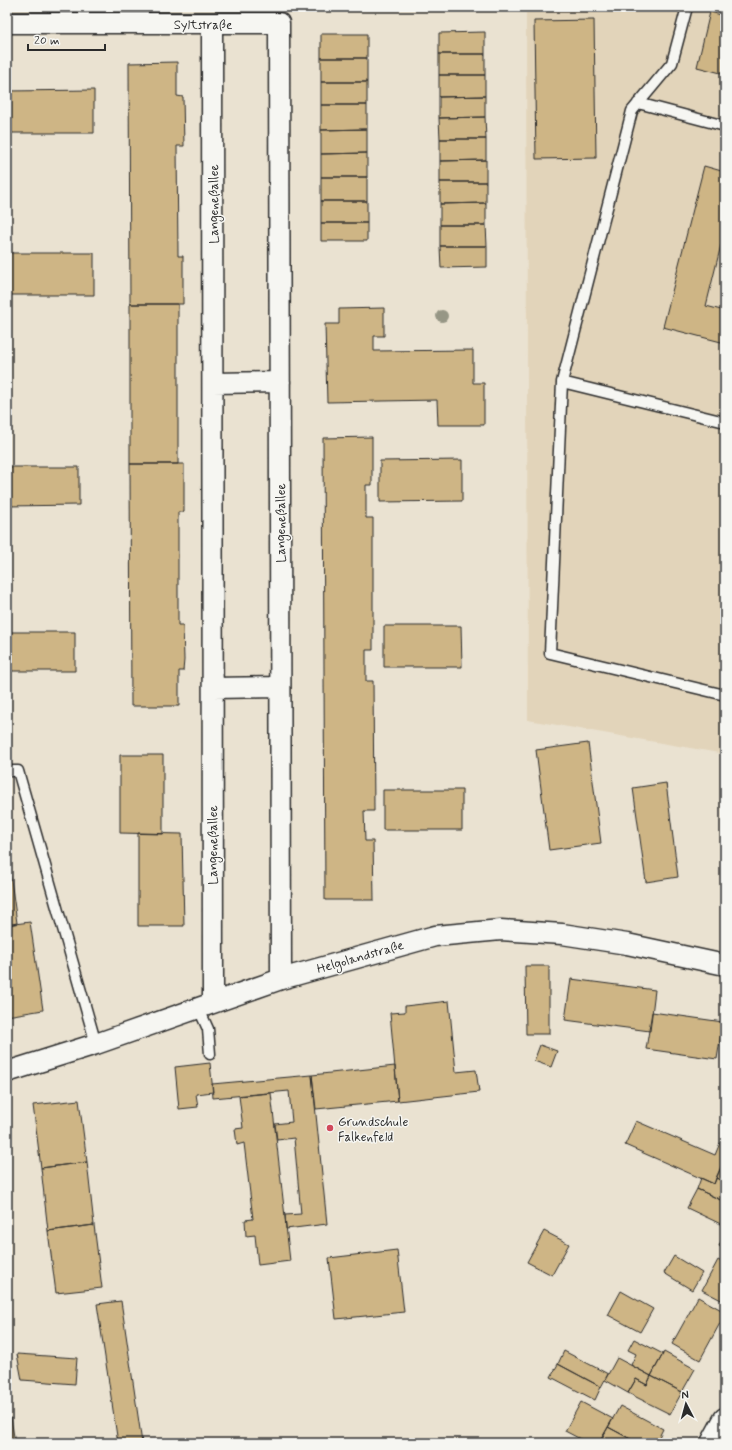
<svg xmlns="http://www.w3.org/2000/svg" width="732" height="1450" font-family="Mynerve,sans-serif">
  <rect width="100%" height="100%" fill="#eae2d1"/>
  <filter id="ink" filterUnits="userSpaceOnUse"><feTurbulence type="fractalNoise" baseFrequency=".025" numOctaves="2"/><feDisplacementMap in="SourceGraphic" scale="8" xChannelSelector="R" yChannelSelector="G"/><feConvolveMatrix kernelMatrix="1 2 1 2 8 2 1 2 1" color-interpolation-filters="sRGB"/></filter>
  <g filter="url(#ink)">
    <path fill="#e2d4ba" d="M 526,7 L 725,7 L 725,754 L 528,720 Z"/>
    <path fill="#ceb585" stroke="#2b2b2b" d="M 710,12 L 725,16 L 725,74 L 697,67 Z
      M 594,20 L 596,158 L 536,159 L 534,21 Z
      M 485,32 L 485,54 L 439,54 L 439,33 Z
      M 321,34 L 367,34 L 367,58 L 321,58 Z
      M 439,54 L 485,54 L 485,75 L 439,75 Z
      M 321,58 L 367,58 L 367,82 L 321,82 Z
      M 177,62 L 177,96 L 183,97 L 184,146 L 177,146 L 178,256 L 183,256 L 183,304 L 130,304 L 129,63 Z
      M 439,75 L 485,75 L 485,96 L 439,97 Z
      M 321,82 L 367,82 L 367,105 L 321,105 Z
      M 94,90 L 94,133 L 7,133 L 7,91 Z
      M 485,96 L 485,117 L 439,118 L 439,97 Z
      M 321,105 L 367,105 L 367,129 L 321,130 Z
      M 485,117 L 486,139 L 440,139 L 439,118 Z
      M 367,129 L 367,153 L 321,154 L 321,130 Z
      M 440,139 L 486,139 L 486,160 L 440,161 Z
      M 367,153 L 367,177 L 321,177 L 321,154 Z
      M 486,160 L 486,182 L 440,182 L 440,161 Z
      M 704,166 L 725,172 L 725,246 L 721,245 L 706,306 L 725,311 L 725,343 L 663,327 Z
      M 321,177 L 367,177 L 367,201 L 321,201 Z
      M 440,182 L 486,182 L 486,203 L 440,204 Z
      M 321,201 L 367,201 L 367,223 L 321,223 Z
      M 486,203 L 486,225 L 440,225 L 440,204 Z
      M 321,223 L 367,223 L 367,241 L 321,241 Z
      M 440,225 L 486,225 L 487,246 L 440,246 Z
      M 440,246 L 487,246 L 487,267 L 441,268 Z
      M 7,253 L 94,253 L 94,295 L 7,295 Z
      M 130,304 L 178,304 L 178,464 L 130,464 Z
      M 384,308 L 384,336 L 374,336 L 374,351 L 473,350 L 473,383 L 484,383 L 484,425 L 438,425 L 437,400 L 327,402 L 325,324 L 339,324 L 339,309 Z
      M 372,437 L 372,485 L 366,485 L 366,518 L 373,518 L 373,650 L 366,650 L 366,681 L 373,681 L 374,811 L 364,811 L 365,841 L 373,841 L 374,900 L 325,900 L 323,438 Z
      M 462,460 L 462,501 L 380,502 L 380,461 Z
      M 130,464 L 184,464 L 184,512 L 178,512 L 178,625 L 183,625 L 184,660 L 183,671 L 179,671 L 179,706 L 131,706 Z
      M 7,467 L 79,467 L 79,505 L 7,506 Z
      M 384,626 L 461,626 L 462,667 L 384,667 Z
      M 7,632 L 75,632 L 75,671 L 7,671 Z
      M 588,743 L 601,843 L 549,850 L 536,750 Z
      M 120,755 L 163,755 L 163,834 L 120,833 Z
      M 666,783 L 678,877 L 646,882 L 633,788 Z
      M 383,790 L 462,790 L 462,830 L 383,830 Z
      M 138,833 L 182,834 L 184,926 L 138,926 Z
      M 7,851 L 17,923 L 7,925 Z
      M 30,922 L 43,1010 L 7,1016 L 7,925 Z
      M 525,966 L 549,966 L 549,1034 L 526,1034 Z
      M 571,979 L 655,990 L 650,1031 L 565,1020 Z
      M 449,1001 L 456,1072 L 476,1070 L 479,1092 L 398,1101 L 390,1013 L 405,1012 L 405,1006 Z
      M 652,1012 L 723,1022 L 717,1059 L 646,1049 Z
      M 540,1045 L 557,1051 L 551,1067 L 534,1061 Z
      M 210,1063 L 213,1092 L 196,1094 L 198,1107 L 179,1109 L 175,1067 Z
      M 395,1066 L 398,1101 L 316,1109 L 312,1075 Z
      M 312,1075 L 327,1224 L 286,1229 L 285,1215 L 301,1214 L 294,1138 L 277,1140 L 275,1124 L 292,1122 L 289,1091 L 213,1098 L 212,1084 Z
      M 271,1093 L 290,1261 L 258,1265 L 255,1235 L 246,1236 L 245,1220 L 253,1219 L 244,1143 L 237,1145 L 235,1129 L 243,1128 L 239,1096 Z
      M 79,1100 L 87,1162 L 41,1168 L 33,1105 Z
      M 636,1121 L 715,1155 L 720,1143 L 725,1145 L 725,1158 L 714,1184 L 625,1145 Z
      M 725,1158 L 725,1182 L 716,1178 Z
      M 87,1162 L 94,1225 L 48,1231 L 41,1168 Z
      M 701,1178 L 714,1184 L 716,1178 L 725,1182 L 725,1202 L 697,1189 Z
      M 697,1189 L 725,1202 L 725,1226 L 687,1208 Z
      M 94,1225 L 102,1288 L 56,1293 L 48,1231 Z
      M 544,1231 L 569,1244 L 552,1275 L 527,1262 Z
      M 725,1233 L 725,1249 L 719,1246 Z
      M 397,1250 L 404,1312 L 336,1319 L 329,1258 Z
      M 674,1256 L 702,1273 L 692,1290 L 664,1273 Z
      M 718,1260 L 725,1264 L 725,1302 L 702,1290 Z
      M 621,1291 L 653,1309 L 640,1332 L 608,1315 Z
      M 698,1297 L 725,1312 L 725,1314 L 700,1360 L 672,1344 Z
      M 121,1301 L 142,1443 L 118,1443 L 97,1304 Z
      M 634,1339 L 663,1354 L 651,1376 L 631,1365 L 636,1354 L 628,1350 Z
      M 564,1351 L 608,1374 L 601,1387 L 558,1364 Z
      M 664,1352 L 695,1369 L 682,1392 L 651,1376 Z
      M 17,1354 L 77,1358 L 75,1384 L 22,1380 Z
      M 617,1358 L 651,1376 L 647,1385 L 636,1379 L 628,1393 L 605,1380 Z
      M 558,1364 L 601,1387 L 595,1400 L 551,1377 Z
      M 651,1376 L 682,1392 L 670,1414 L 628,1393 L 636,1379 L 647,1385 Z
      M 581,1402 L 613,1419 L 599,1443 L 588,1443 L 565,1431 Z
      M 620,1406 L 663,1429 L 656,1443 L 638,1443 L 608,1427 Z
      M 11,1418 L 15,1443 L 7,1443 L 7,1419 Z
      M 608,1427 L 638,1443 L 599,1443 Z"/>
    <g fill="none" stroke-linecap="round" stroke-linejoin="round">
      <defs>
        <path id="service" d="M 687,7 L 672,63 L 632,111 L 562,382 L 725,422
          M 638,103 L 725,126
          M 562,382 L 550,653 L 725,695
          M 7,771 L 18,771 L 96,1044
          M 198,1007 L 208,1029 L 210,1054"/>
        <path id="minor" d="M 7,23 L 279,23 L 281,979
          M 212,24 L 213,1002
          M 213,383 L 280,382
          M 213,688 L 280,687
          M 7,1072 L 96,1044 L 281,979 L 435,936 L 501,930 L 562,934 L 627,944 L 725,965"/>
        <path id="primary" d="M 712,1443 L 725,1419"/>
      </defs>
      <use href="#service" stroke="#2b2b2b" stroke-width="13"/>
      <use href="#minor" stroke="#2b2b2b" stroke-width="23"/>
      <use href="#primary" stroke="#2b2b2b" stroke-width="25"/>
      <use href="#service" stroke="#f6f6f2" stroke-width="10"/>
      <use href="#minor" stroke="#f6f6f2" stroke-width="20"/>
      <use href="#primary" stroke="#f6f6f2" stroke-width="22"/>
    </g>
    <circle fill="#969685" cx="442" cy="316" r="6"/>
  </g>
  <circle fill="#d1495b" stroke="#f6f6f2" stroke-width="1.5" cx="330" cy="1128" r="4"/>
  <g text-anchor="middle" stroke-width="3" stroke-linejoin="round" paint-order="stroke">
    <g font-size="13" fill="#2b2b2b" stroke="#f6f6f2">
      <text x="203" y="29">Syltstraße</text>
      <text transform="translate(213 204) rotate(-90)" y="5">Langeneßallee</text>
      <text transform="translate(280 523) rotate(-90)" y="5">Langeneßallee</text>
      <text transform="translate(212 845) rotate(-90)" y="5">Langeneßallee</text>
      <text transform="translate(360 956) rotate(-16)" y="5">Helgolandstraße</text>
    </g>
    <g font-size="13" fill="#2b2b2b" stroke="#f6f6f2" text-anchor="start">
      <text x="338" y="1126">Grundschule<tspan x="338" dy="15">Falkenfeld</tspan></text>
    </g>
  </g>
  <rect width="732" height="1450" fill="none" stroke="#f6f6f2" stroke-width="24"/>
  <rect x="12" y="12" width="708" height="1426" fill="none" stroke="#2b2b2b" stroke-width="1.5" filter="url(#ink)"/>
  <g transform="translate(686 1404) rotate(354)" stroke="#f6f6f2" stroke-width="3" paint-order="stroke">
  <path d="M0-3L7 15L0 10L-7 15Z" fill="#2b2b2b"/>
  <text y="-6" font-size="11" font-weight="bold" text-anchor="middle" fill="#2b2b2b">N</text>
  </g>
  <path d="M28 44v6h77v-6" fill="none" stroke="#2b2b2b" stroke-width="2"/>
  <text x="34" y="44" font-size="12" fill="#2b2b2b" stroke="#f6f6f2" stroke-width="3" paint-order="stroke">20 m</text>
</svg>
